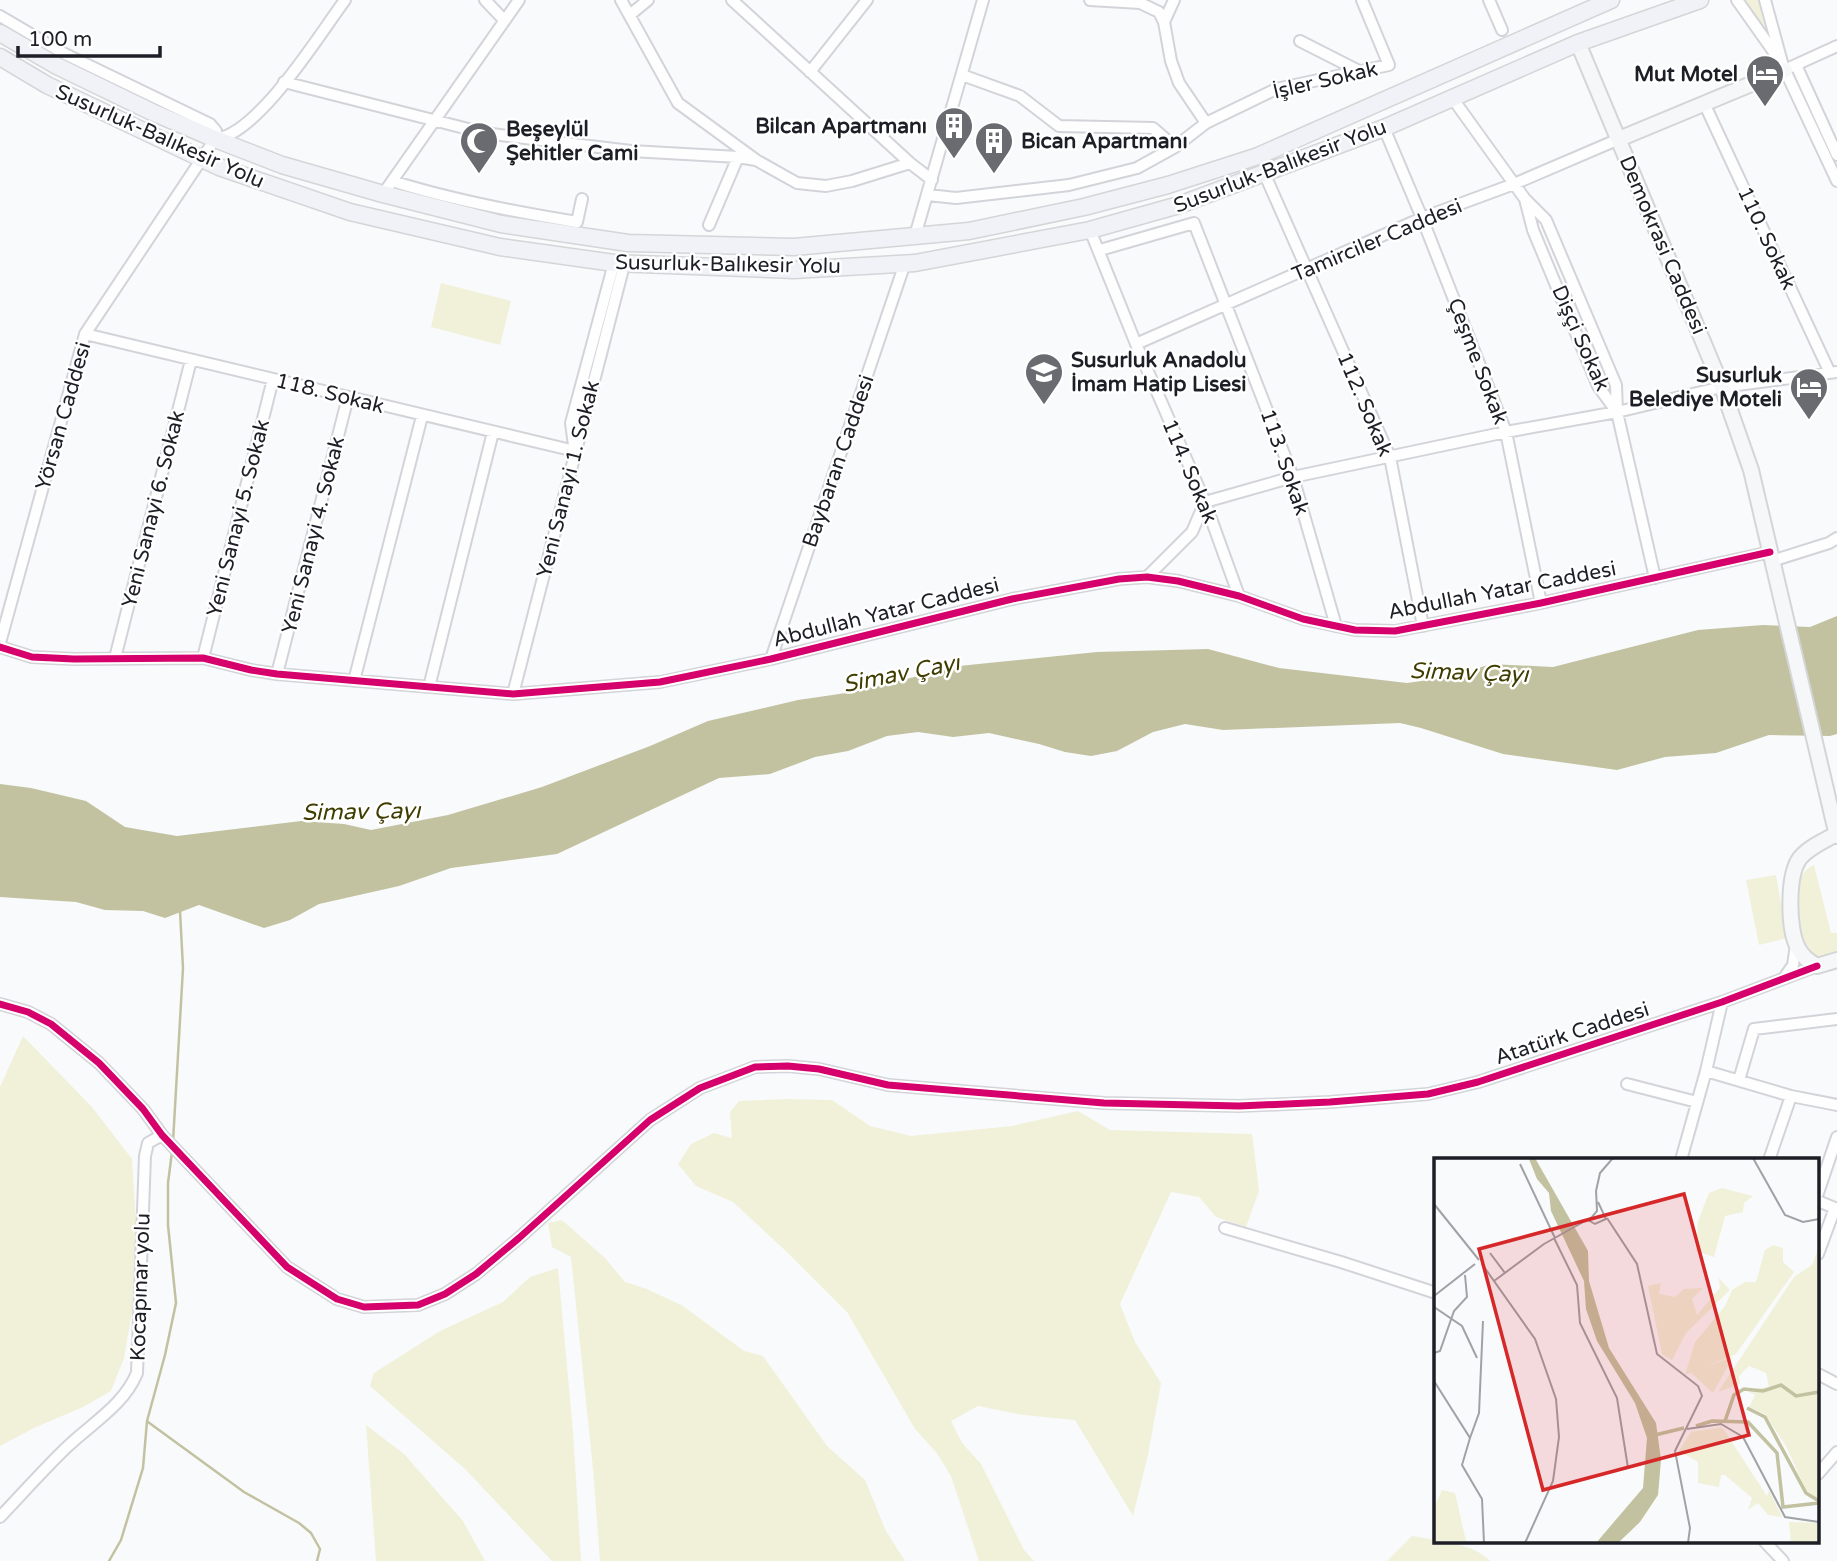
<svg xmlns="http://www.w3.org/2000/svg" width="1837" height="1561" font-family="'Varela Round',sans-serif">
  <rect width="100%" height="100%" fill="#f9fafc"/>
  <path fill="#f1f1da" d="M 1745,0 L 1759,0 L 1766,33 L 1742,1 Z
    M 441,283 L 511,301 L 500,345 L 431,327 Z
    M 1814,865 L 1831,933 L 1837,933 L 1837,955 L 1820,960 L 1803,949 C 1799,925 1786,877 1814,865 Z
    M 1776,875 L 1787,938 L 1759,945 L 1746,880 Z
    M 23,1036 L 92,1107 L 132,1159 L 136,1223 L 132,1312 L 124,1358 L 111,1391 L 83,1407 L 34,1428 L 0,1446 L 0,1087 Z
    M 787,1099 L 832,1100 L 870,1126 L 911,1136 L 1012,1126 L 1078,1111 L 1110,1130 L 1252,1134 L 1259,1191 L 1246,1227 L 1216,1217 L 1199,1197 L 1171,1192 L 1120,1304 L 1135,1342 L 1161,1383 L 1148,1455 L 1133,1516 L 1075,1420 L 1023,1415 L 978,1406 L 951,1421 L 962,1443 L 981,1464 L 1024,1550 L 1034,1561 L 979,1561 L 951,1476 L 936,1452 L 915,1429 L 847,1312 L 788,1253 L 733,1202 L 696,1186 L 678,1164 L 691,1144 L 714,1133 L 732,1138 L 730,1112 L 739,1101 Z
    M 562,1220 L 605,1258 L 625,1282 L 647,1289 L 683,1306 L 744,1351 L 763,1356 L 827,1446 L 865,1480 L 886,1531 L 905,1561 L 600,1561 L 593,1469 L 571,1257 L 552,1247 L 548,1223 Z
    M 558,1268 L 573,1432 L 581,1561 L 552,1561 L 465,1469 L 370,1386 L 374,1373 L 440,1331 L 503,1302 L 530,1277 Z
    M 366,1425 L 404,1454 L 463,1521 L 485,1561 L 376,1561 Z
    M 1412,1536 L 1436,1540 L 1436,1542 C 1454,1542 1478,1548 1490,1561 L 1387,1561 Z"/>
  <path fill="#c2c2a1" d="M 1837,616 L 1837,734 L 1830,736 L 1769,735 L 1716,753 L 1665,757 L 1617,770 L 1503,754 L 1421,728 L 1400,723 L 1223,730 L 1185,724 L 1153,732 L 1117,751 L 1091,756 L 1065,752 L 1039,744 L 989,733 L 953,737 L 918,732 L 887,736 L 848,751 L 815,757 L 770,774 L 719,778 L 557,854 L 451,868 L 399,886 L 319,904 L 290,920 L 264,928 L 199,905 L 165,918 L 143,911 L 105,910 L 76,902 L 0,897 L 0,784 L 31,788 L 86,801 L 125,827 L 177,836 L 301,821 L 344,824 L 371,830 L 448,815 L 542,787 L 650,746 L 708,721 L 798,700 L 853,692 L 959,666 L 1097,652 L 1208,649 L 1279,668 L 1407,683 L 1450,677 L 1491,664 L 1553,667 L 1698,630 L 1763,625 L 1810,627 Z"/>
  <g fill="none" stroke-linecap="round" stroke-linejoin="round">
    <path stroke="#c2c2a1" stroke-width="2.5" d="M 173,1142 L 183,968 L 180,911
      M 148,1422 L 244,1492 L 299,1523 L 311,1533 L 320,1549 L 317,1561
      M 109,1561 L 121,1540 L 143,1468 L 147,1421 L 165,1355 L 176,1303 L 168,1225 L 168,1183 L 172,1152"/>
    <defs>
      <path id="minor" d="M 485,0 L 504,20
        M 621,0 L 678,103 L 756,160 L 797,183 L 826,186 L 852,181 L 910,163
        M 732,0 L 910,163 L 932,180
        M 1090,0 L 1140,3 L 1159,12 L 1164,22 L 1171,61 L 1179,83 L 1206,123
        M 1489,0 L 1502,30
        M 1737,0 L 1776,55
        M 1765,0 L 1783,66 L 1837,181
        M 631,14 L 648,0
        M 0,16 L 63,53 L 210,124 L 216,131 L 215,139
        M 1164,22 L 1174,0
        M 1300,41 L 1359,71
        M 1796,65 L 1837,155
        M 1791,67 L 1837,46
        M 810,72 L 867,0
        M 962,75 L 1020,96 L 1059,126 L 1153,128 L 1175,147 L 1206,123 L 1276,89 L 1389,65 L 1362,0
        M 284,82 L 484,133 L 631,151 L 738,157 L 756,160
        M 1453,99 L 1525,199 L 1546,220 L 1616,385 L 1617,412 L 1598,386 L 1533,230 L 1525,199
        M 1704,103 L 1830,373
        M 1384,128 L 1422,218 L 1506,432 L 1541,603
        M 216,139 C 259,133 319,35 345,0
        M 1265,175 L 1390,457 L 1423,626
        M 392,181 C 452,200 515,212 577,222 L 582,199
        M 383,194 L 519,0
        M 928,195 L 956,198 L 1069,185 L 1137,168 L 1175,147
        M 709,225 L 738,157
        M 1090,230 L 1136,344 L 1205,502 L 1239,596
        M 915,236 L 983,0
        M 1100,250 L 1194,223 L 1293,477 L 1336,626
        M 85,334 L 575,451
        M 1136,344 L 1422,218 L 1514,184 L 1619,139
        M 1617,412 L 1655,578
        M 574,445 L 571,423 L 614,263
        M 1772,561 L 1829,543 L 1837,538
        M 1147,577 L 1192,532 L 1205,502 L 1293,477 L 1506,432 L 1617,412 L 1722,387 L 1837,372
        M 0,643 L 85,334 L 215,139
        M 0,647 L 32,657 L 74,659 L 203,658 L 251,670 L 277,674 L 513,694 L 660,682 L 771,659 L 1012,599 L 1119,579 L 1147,577 L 1178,581 L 1239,596 L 1303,619 L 1355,630 L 1395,631 L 1541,603 L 1770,552
        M 115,658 L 191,360
        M 203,658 L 273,379
        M 771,659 L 905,263
        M 277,674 L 348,397
        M 354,681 L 422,416
        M 429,687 L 493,432
        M 513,694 L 624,265
        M 1784,978 L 1793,965 L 1796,945
        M 0,1004 L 28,1012 L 51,1024 L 99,1063 L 143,1109 L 162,1135 L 287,1267 L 337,1299 L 364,1307 L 418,1305 L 445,1294 L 476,1274 L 519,1238 L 650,1120 L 700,1088 L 755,1067 L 788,1066 L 819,1069 L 888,1085 L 1104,1103 L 1239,1106 L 1330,1102 L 1428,1094 L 1478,1082 L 1722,1002 L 1817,966
        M 1706,1071 L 1791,1096 L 1837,1105
        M 1739,1080 L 1754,1029 L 1837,1019
        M 1627,1084 L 1697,1102
        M 1681,1160 L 1706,1071 L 1722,1002
        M 1769,1160 L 1791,1096
        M 1818,1193 L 1837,1137
        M 1818,1201 L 1837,1209
        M 1225,1228 L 1341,1262 L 1436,1293
        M 1818,1254 L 1835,1208
        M 1818,1374 L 1837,1384
        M 1818,1474 L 1837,1452
        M 0,1517 C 22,1494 44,1469 67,1447 C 92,1423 124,1405 137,1373 L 145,1156 L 148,1143 L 162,1135
        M 1765,1542 L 1783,1561"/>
      <path id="major" d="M 1578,43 L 1722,387 L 1751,470 L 1837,836
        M 1619,139 L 1785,70
        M 1836,834 C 1824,841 1809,847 1800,858 C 1787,875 1788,930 1798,948 C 1803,957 1808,961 1817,966 L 1837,960"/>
      <path id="highway" d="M 0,33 L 57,66 L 152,112 L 215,139 L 282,165 L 383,194 L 501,224 L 628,243 L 794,247 L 969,231 L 1084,207 L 1168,185 L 1258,156 L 1611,0
        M 0,57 L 47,85 L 219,167 L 350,212 L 500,247 L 614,263 L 794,270 L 915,263 L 1090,230 L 1179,205 L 1384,128 L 1578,43 L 1700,0"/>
    </defs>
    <use href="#minor" stroke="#d3d4d9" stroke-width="14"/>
    <use href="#major" stroke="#d4d5d7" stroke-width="18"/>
    <use href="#highway" stroke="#d4d5d7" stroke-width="19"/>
    <use href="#minor" stroke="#fefeff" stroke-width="10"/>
    <use href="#major" stroke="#f6f7f9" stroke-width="14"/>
    <use href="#highway" stroke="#f0f2f7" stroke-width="16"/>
    <defs>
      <path id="cycleway" d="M 0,647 L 32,657 L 74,659 L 203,658 L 251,670 L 277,674 L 513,694 L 660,682 L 771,659 L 1012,599 L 1119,579 L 1147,577 L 1178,581 L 1239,596 L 1303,619 L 1355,630 L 1395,631 L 1541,603 L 1770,552
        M 0,1004 L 28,1012 L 51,1024 L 99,1063 L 143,1109 L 162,1135 L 287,1267 L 337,1299 L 364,1307 L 418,1305 L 445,1294 L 476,1274 L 519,1238 L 650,1120 L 700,1088 L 755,1067 L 788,1066 L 819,1069 L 888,1085 L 1104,1103 L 1239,1106 L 1330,1102 L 1428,1094 L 1478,1082 L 1722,1002 L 1817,966"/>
    </defs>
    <use href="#cycleway" stroke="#fff" stroke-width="11"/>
    <use href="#cycleway" stroke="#d6006c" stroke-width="7"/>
  </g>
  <defs>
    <symbol id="hotel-pin" viewBox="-11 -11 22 30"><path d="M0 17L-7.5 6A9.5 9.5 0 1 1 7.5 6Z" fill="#6a6b71" stroke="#fff"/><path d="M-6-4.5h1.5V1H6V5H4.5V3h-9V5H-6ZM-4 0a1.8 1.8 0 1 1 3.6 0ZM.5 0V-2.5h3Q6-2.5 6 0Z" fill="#fff"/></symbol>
    <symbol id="building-pin" viewBox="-11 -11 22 30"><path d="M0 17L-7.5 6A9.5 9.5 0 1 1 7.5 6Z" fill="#6a6b71" stroke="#fff"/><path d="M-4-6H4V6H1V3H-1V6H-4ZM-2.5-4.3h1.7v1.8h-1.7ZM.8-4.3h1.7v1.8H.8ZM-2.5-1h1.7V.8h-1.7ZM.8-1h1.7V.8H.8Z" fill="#fff"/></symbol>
    <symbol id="mosque-pin" viewBox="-11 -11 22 30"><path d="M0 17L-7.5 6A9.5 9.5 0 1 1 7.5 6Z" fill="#6a6b71" stroke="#fff"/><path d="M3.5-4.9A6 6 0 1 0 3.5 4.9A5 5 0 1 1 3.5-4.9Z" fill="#fff"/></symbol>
    <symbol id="school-pin" viewBox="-11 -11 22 30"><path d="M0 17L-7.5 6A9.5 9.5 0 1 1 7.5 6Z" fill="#6a6b71" stroke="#fff"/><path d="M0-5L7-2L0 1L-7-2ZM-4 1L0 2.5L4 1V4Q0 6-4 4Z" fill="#fff"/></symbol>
  </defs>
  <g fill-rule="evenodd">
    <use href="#hotel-pin" x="1743" y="52" width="44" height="60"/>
    <use href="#building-pin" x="932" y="104" width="44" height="60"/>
    <use href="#mosque-pin" x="457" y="119" width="44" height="60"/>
    <use href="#building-pin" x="972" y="119" width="44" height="60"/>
    <use href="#school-pin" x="1022" y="350" width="44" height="60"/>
    <use href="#hotel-pin" x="1787" y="365" width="44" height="60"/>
  </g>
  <g text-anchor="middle" stroke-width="5" stroke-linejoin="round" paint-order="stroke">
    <g font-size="21" font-weight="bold" fill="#1d1e26" stroke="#fff" text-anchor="end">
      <text x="1738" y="81">Mut Motel</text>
      <text x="927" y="133">Bilcan Apartmanı</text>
      <text x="506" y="136" text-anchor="start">Beşeylül<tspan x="506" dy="24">Şehitler Cami</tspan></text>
      <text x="1021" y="148" text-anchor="start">Bican Apartmanı</text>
      <text x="1071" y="367" text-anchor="start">Susurluk Anadolu<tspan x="1071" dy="24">İmam Hatip Lisesi</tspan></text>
      <text x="1782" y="382">Susurluk<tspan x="1782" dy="24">Belediye Moteli</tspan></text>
    </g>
    <g font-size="21" fill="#1d1e26" stroke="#fff">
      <text transform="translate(1325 80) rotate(-13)" y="7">İşler Sokak</text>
      <text transform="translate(160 136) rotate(24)" y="7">Susurluk-Balıkesir Yolu</text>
      <text transform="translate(1280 166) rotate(-21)" y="7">Susurluk-Balıkesir Yolu</text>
      <text transform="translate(1767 238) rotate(65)" y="7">110. Sokak</text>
      <text transform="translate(1377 240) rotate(-23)" y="7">Tamirciler Caddesi</text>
      <text transform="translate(1663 245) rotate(67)" y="7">Demokrasi Caddesi</text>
      <text transform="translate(728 264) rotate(1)" y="7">Susurluk-Balıkesir Yolu</text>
      <text transform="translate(1581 338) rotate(66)" y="7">Dişçi Sokak</text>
      <text transform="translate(1478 361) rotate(69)" y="7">Çeşme Sokak</text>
      <text transform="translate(330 393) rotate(14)" y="7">118. Sokak</text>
      <text transform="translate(1365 404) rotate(67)" y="7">112. Sokak</text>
      <text transform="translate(63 416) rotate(-74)" y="7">Yörsan Caddesi</text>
      <text transform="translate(838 461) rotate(-71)" y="7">Baybaran Caddesi</text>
      <text transform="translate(1285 462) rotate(71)" y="7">113. Sokak</text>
      <text transform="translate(1190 471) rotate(67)" y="7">114. Sokak</text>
      <text transform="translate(568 479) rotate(-76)" y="7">Yeni Sanayi 1. Sokak</text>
      <text transform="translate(153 509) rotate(-76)" y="7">Yeni Sanayi 6. Sokak</text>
      <text transform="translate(238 518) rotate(-76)" y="7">Yeni Sanayi 5. Sokak</text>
      <text transform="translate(313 535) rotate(-76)" y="7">Yeni Sanayi 4. Sokak</text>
      <text transform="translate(1502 590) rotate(-11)" y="7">Abdullah Yatar Caddesi</text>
      <text transform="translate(886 612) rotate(-14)" y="7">Abdullah Yatar Caddesi</text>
      <text transform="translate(1572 1033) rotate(-18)" y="7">Atatürk Caddesi</text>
      <text transform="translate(140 1287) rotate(-88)" y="7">Kocapınar yolu</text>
    </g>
    <g font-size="23" font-style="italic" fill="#403d00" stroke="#fff">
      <text transform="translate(1469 672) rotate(2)" y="8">Simav Çayı</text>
      <text transform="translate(901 673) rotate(-11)" y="8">Simav Çayı</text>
      <text transform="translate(361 811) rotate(-1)" y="8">Simav Çayı</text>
    </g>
  </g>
  <g transform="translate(1434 1158)">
    <rect width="385" height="385" fill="#f9fafc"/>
    <path d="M 288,30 L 319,38 L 310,45 L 309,54 L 291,58 L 280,99 L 262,93 L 264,63 L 275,35 ZM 339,87 L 349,90 L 349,104 L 360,114 L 302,196 L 251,217 L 261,184 L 291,148 L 298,132 L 311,124 L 322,124 L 331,92 ZM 385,89 L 385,341 L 383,341 L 372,332 L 352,288 L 331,256 L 315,249 L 321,237 L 312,232 L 335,229 L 332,215 L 315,208 L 305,218 L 306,226 L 284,234 L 360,119 L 378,107 ZM 285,120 L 296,132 L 252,175 L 238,202 L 228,196 L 214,128 L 227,125 L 225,136 L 241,139 L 250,131 L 269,130 L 258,141 L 263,157 L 286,130 ZM 299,199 L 279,235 L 256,214 L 293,201 ZM 288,269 L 333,338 L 335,332 L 348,359 L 334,357 L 324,345 L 314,352 L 318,340 L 291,317 L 287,317 L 285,329 L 264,325 L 264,304 L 245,293 L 257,274 ZM 8,332 L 21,335 L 32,383 L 0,383 L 0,350 ZM 355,364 L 385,365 L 385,385 L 357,385 Z" fill="#f1f1da"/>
    <path d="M 101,0 L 154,93 L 155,123 L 175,190 L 222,265 L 227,302 L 224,337 L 206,364 L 184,385 L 162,385 L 209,330 L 213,280 L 201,245 L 163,183 L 152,151 L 150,123 L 117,53 L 115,35 L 103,21 L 95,1 Z" fill="#c2c2a1"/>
    <path fill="none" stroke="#c2c2a1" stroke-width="3.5" d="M 313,250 L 331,259 L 372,335 L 385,343M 291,263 L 300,237 L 310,231 L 329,233 L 347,227 L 362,238 L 385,234M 262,268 L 278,263 L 314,264 L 343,295 L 349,349 L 385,345M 221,277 L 250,270"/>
    <path fill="none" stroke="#a1a2a6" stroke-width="2" d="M 319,0 L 351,57 L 369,64 L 385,61M 86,6 L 121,80M 162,33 L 166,15 L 179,0M 0,46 L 45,102M 173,60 L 203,106 L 223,196 L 264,228 L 268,238 L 241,293 L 256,370 L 254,385M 154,62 L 161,66 L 172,61 L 164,44M 120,80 L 143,127 L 146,165 L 183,240 L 194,310M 56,95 L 71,115M 48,106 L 101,181 L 122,241 L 125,279 L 119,323 L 91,385M 60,123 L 110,86 L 158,59 L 163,53 L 162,32M 0,138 L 41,106M 0,149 L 28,168 L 43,200M 0,195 L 6,193 L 20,153 L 33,139 L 31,117M 0,223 L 36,280 L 28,307 L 48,341 L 50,385M 253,271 L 287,266 L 309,279 L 351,359 L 385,364M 36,280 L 45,255 L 49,163"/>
    <path fill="#d62828" fill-opacity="0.15" stroke="#d62828" stroke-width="3.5" d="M 250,36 L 315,277 L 109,332 L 45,91 Z"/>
    <rect width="385" height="385" fill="none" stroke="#1d1e26" stroke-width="3.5"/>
  </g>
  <path d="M18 46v10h142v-10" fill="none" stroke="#1d1e26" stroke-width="3.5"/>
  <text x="28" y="46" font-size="21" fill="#1d1e26" stroke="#ffffff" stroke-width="5" paint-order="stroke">100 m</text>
</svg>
